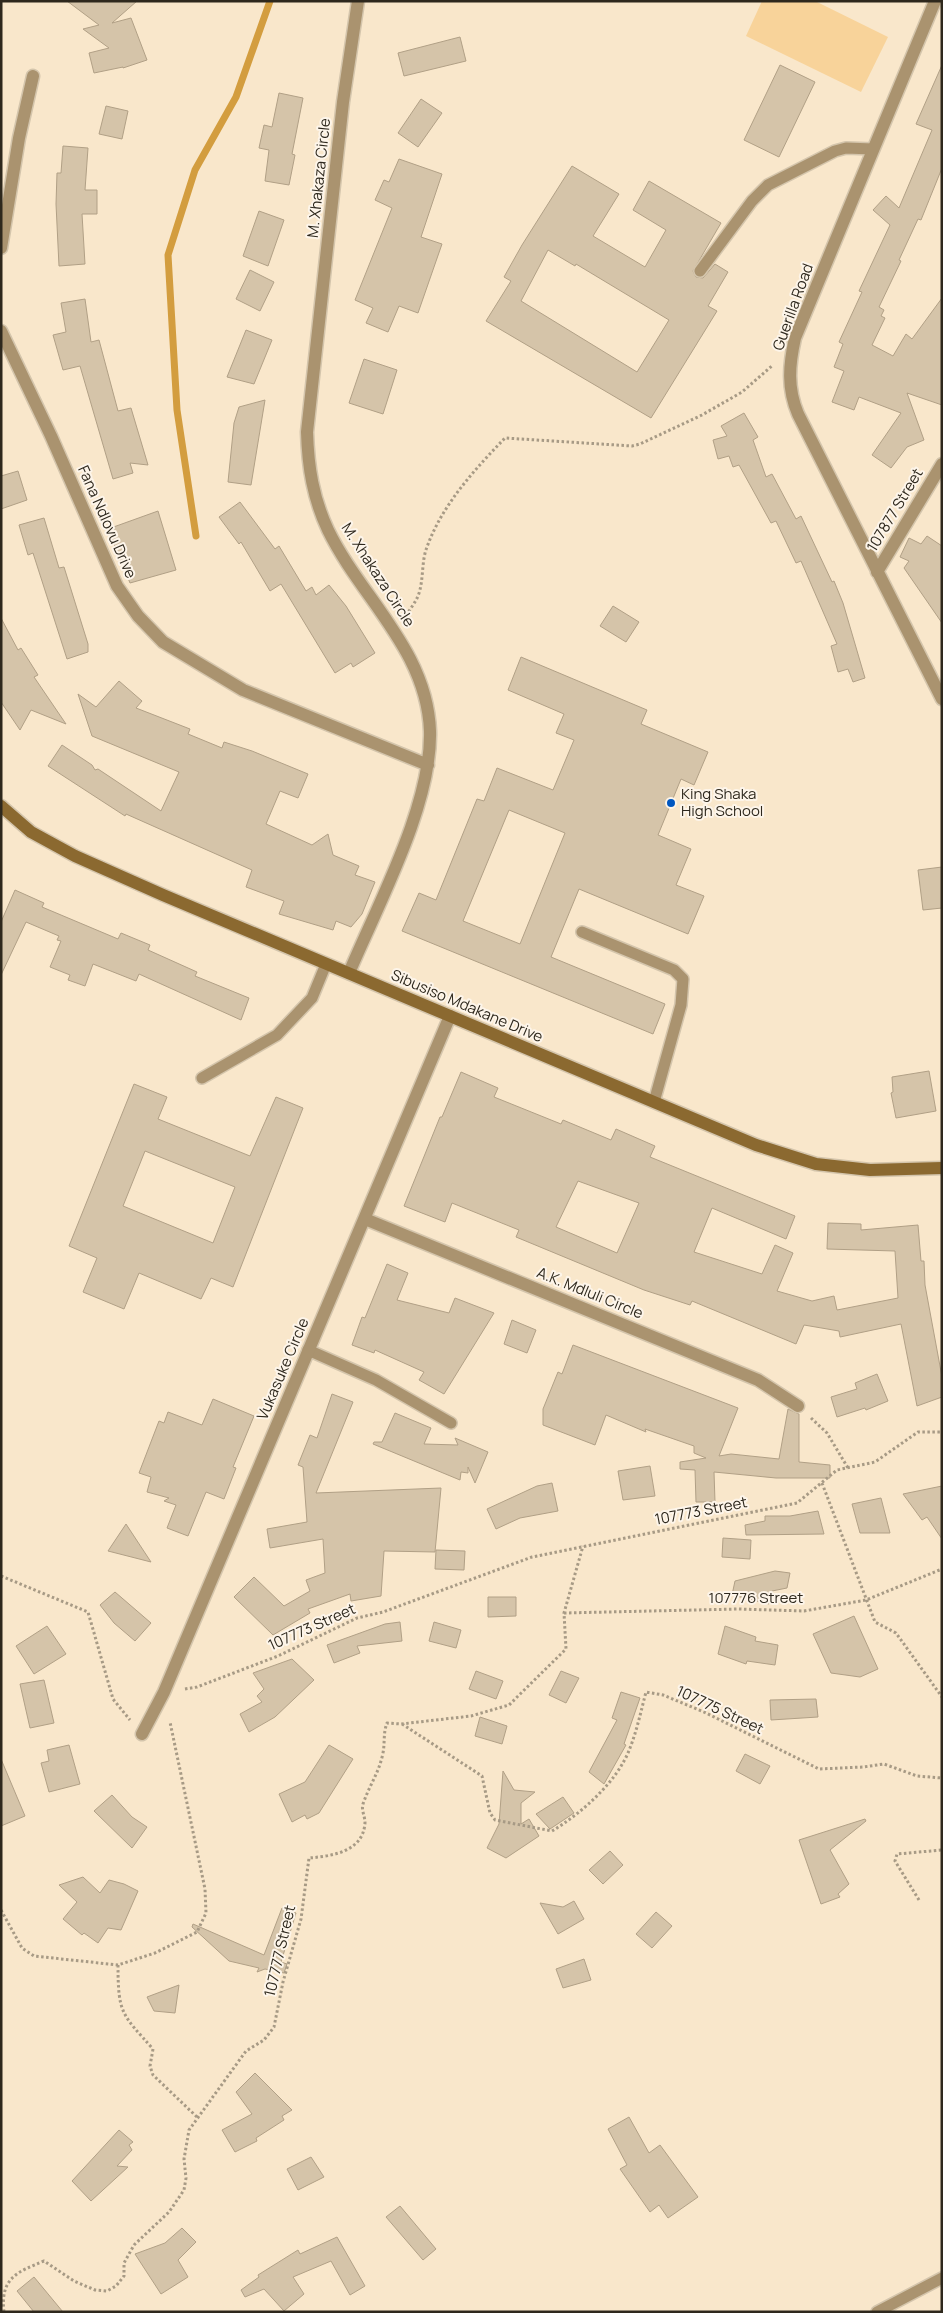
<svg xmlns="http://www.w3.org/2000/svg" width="943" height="2313" font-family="Manrope,sans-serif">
  <rect width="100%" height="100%" fill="#f9e7cb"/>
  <path fill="#f8d39a" d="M 762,1 L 815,1 L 888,37 L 861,92 L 746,36 Z"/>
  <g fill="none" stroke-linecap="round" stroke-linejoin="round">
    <path stroke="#d39d3f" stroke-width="7" d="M 196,536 L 177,410 L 168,255 L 195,170 L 236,97 L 270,1"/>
  </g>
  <path fill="#d5c4a9" stroke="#b1a086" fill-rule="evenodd" d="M 67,1 L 137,1 L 112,23 L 131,18 L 147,60 L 123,68 L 123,67 L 94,73 L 89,53 L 109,48 L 83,29 L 99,25 Z
    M 460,37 L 466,61 L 404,76 L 398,53 Z
    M 780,65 L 815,82 L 779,157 L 744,140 Z
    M 942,65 L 942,168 L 921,220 L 918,219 L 899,260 L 901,261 L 879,307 L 884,310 L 881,316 L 885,318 L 872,345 L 893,356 L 906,334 L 912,339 L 942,298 L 942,405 L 907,393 L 924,440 L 907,447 L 891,468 L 872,455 L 901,413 L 859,397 L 854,410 L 832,402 L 844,371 L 834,367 L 843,344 L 839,342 L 862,292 L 859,291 L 890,225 L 873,210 L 886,196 L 899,208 L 932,130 L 916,124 Z
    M 279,93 L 303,98 L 292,154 L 295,155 L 289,185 L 265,181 L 269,150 L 259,148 L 264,125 L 272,127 Z
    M 421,99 L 442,113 L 418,147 L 398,133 Z
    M 106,106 L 128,111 L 122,139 L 99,134 Z
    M 63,146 L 88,148 L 85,190 L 97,190 L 97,214 L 82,214 L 85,264 L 59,266 L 56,204 L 57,173 L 61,173 Z
    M 399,159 L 442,174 L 421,237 L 442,244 L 418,313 L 399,306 L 388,332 L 366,323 L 373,308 L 355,300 L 392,208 L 375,200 L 384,180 L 389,182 Z
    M 572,166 L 619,194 L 593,236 L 645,267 L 666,230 L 633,210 L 649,181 L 721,223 L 693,271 L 696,277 L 703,278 L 715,264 L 728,272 L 708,306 L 717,311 L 651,418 L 486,321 L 511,281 L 504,277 L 522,245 ZM 548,250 L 575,266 L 576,264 L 669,320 L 637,372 L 521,301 Z
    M 259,211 L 284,220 L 268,266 L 243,256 Z
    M 250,270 L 274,282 L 260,311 L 236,299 Z
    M 85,299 L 91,342 L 99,340 L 118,411 L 131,408 L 148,465 L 130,463 L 133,473 L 113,479 L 80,366 L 63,370 L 53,335 L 66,332 L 61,303 Z
    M 246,330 L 272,340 L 254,384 L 227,377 Z
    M 364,359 L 397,370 L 383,414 L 349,403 Z
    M 265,400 L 251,485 L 228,482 L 234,423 L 239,407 Z
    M 744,413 L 758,437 L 753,440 L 766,477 L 772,474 L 796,519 L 801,516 L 832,582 L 834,581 L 843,603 L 865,678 L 853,682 L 848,669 L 838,672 L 831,646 L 837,644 L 801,561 L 796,563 L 776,521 L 771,523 L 739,465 L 733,467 L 729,456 L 718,459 L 713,440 L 727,436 L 721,426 Z
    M 18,471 L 27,500 L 1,509 L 1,476 Z
    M 240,502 L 275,549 L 279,546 L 306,591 L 312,587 L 316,595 L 329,585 L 346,606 L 375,653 L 353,667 L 351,663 L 335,673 L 281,584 L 270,591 L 241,542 L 239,544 L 219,517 Z
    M 158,511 L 176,570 L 130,583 L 108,529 Z
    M 44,518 L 59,568 L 64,567 L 88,644 L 88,652 L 67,659 L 33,553 L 28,555 L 19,525 Z
    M 927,536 L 942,546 L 942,623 L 904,568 L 909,561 L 900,557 L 909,538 L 921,544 Z
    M 613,606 L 639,622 L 626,642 L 600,626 Z
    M 1,618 L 18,650 L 21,648 L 38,675 L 34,677 L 66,724 L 31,710 L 20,730 L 1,702 Z
    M 521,657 L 647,710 L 641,724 L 708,752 L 694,785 L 681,779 L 658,835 L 691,849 L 676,885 L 704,896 L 688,934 L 579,889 L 551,957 L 665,1004 L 653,1034 L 402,931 L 419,893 L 436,900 L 477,799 L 484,801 L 497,768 L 553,790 L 574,740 L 556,733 L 564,714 L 508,690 ZM 509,810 L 565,833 L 520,944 L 463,921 Z
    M 119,681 L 142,701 L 136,708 L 190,729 L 188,734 L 222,748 L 224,742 L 252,751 L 308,774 L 298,798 L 280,791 L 266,824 L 312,845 L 328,834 L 333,855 L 359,866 L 355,875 L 375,882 L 362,914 L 351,927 L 336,921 L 333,930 L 279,914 L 284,901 L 246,887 L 252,870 L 126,814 L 125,816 L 48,766 L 62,745 L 92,765 L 95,770 L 98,769 L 161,811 L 179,772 L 92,736 L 78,694 L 96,707 Z
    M 942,867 L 942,908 L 923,910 L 918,870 Z
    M 15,890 L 44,903 L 42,907 L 118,939 L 121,933 L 150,945 L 148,950 L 197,972 L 195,976 L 249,998 L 241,1020 L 139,974 L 136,981 L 93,964 L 85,986 L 68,980 L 70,975 L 50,967 L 61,941 L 57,940 L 59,936 L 26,922 L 1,975 L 1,922 Z
    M 929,1071 L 936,1111 L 896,1118 L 891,1093 L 893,1092 L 892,1077 Z
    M 461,1072 L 498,1088 L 494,1097 L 561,1124 L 563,1120 L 611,1140 L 616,1129 L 655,1146 L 650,1157 L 795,1216 L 786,1239 L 712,1208 L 694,1252 L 762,1274 L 775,1245 L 793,1253 L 777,1291 L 812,1301 L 834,1296 L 837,1310 L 898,1298 L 895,1251 L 827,1249 L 828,1223 L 861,1224 L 861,1230 L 918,1225 L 921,1261 L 924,1261 L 925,1285 L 942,1377 L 942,1397 L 917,1406 L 901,1324 L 840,1337 L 839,1331 L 804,1325 L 796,1344 L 692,1301 L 690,1305 L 644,1290 L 516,1237 L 519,1230 L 452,1203 L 445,1222 L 404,1206 L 440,1117 L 442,1117 ZM 578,1181 L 639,1203 L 617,1253 L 556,1227 Z
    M 134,1084 L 167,1097 L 158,1119 L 250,1156 L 276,1097 L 303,1108 L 233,1287 L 211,1278 L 201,1299 L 139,1273 L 124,1309 L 83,1292 L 97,1258 L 69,1246 ZM 145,1151 L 235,1187 L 213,1243 L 123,1206 Z
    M 387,1264 L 408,1273 L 397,1300 L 449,1313 L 455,1298 L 494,1313 L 444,1394 L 419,1380 L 424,1372 L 375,1350 L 374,1353 L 352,1345 L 362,1317 L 365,1318 Z
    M 512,1320 L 536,1330 L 527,1353 L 504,1344 Z
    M 573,1345 L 738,1408 L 719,1456 L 731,1454 L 779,1459 L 788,1409 L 799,1414 L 799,1462 L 830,1465 L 830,1478 L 776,1478 L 714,1472 L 715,1502 L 696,1502 L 695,1470 L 680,1469 L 680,1462 L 706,1458 L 694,1453 L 694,1446 L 645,1429 L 646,1432 L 606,1415 L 595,1445 L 543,1425 L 543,1409 L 558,1372 L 562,1374 Z
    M 877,1374 L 888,1401 L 866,1410 L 865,1408 L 837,1417 L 831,1397 L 857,1389 L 855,1383 Z
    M 332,1394 L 353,1402 L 316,1493 L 441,1488 L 435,1552 L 384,1551 L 381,1596 L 351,1601 L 350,1594 L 308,1609 L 310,1613 L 273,1635 L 234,1597 L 254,1577 L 284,1606 L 310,1591 L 306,1580 L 325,1573 L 323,1539 L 270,1548 L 267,1529 L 307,1522 L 303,1467 L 298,1465 L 310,1435 L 317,1438 Z
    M 213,1399 L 254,1416 L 233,1467 L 236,1468 L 224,1499 L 206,1492 L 188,1536 L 167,1528 L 176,1505 L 164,1501 L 169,1498 L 147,1492 L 151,1477 L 139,1473 L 159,1421 L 164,1423 L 168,1412 L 202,1425 Z
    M 395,1413 L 431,1428 L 424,1444 L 458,1445 L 455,1438 L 488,1452 L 475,1483 L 468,1467 L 468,1473 L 461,1472 L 460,1480 L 373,1444 L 374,1442 L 382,1442 Z
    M 650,1466 L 655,1496 L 623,1500 L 618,1471 Z
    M 552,1483 L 558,1511 L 520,1518 L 496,1529 L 487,1509 L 537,1486 Z
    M 942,1486 L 942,1539 L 927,1517 L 922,1520 L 903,1494 Z
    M 881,1498 L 890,1533 L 860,1533 L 852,1504 Z
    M 818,1511 L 824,1534 L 746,1535 L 745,1525 L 765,1521 L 765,1516 L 790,1516 Z
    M 126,1524 L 151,1562 L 108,1551 Z
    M 723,1538 L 751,1540 L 750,1559 L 722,1557 Z
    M 436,1550 L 465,1551 L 464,1570 L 435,1569 Z
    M 775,1571 L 790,1573 L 787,1588 L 772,1591 L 769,1604 L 732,1595 L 735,1581 Z
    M 115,1592 L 151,1623 L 135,1641 L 114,1623 L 100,1605 Z
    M 488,1597 L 516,1597 L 516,1616 L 488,1617 Z
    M 854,1616 L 878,1669 L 860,1677 L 831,1673 L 813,1634 Z
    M 400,1622 L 402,1641 L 357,1646 L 360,1653 L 334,1663 L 327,1645 L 385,1624 Z
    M 434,1622 L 461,1630 L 456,1648 L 429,1641 Z
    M 47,1626 L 66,1654 L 34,1674 L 16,1646 Z
    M 725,1626 L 756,1637 L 755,1641 L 778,1645 L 775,1665 L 747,1661 L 746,1664 L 718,1654 Z
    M 292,1659 L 314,1680 L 275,1717 L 249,1732 L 240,1714 L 262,1702 L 257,1696 L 264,1689 L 253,1673 Z
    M 476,1671 L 503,1681 L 496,1699 L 469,1689 Z
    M 561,1671 L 579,1678 L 566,1703 L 549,1695 Z
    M 44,1680 L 54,1723 L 30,1728 L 20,1684 Z
    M 621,1692 L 640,1698 L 624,1744 L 626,1745 L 604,1784 L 589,1772 L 617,1720 L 612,1718 Z
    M 816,1699 L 818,1717 L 771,1720 L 770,1700 Z
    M 480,1717 L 507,1726 L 502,1744 L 475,1736 Z
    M 69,1745 L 80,1784 L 49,1792 L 41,1763 L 49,1761 L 47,1750 Z
    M 329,1745 L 353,1759 L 319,1813 L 307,1819 L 305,1815 L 292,1822 L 279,1794 L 305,1782 Z
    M 745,1754 L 770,1766 L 760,1784 L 736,1771 Z
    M 1,1759 L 25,1816 L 1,1826 Z
    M 503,1771 L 514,1790 L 535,1792 L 521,1803 L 521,1824 L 529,1819 L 539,1836 L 506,1858 L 487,1848 L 499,1824 Z
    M 112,1795 L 132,1817 L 147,1827 L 132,1848 L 94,1811 Z
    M 563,1797 L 574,1813 L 550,1829 L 536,1814 Z
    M 865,1819 L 866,1821 L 830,1850 L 849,1884 L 838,1894 L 840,1897 L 821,1904 L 799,1840 Z
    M 610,1851 L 623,1865 L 603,1884 L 589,1870 Z
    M 83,1877 L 100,1893 L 109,1880 L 124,1884 L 138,1891 L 121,1930 L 108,1928 L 98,1943 L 84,1933 L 82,1935 L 63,1919 L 77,1902 L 59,1885 Z
    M 574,1901 L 584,1919 L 558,1934 L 540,1903 L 563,1907 Z
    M 282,1908 L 296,1913 L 281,1962 L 287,1964 L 284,1973 L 265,1969 L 257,1972 L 259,1968 L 229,1961 L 192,1927 L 193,1924 L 264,1955 Z
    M 656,1912 L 672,1926 L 652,1948 L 636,1934 Z
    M 584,1959 L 591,1980 L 563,1988 L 556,1969 Z
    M 179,1985 L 175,2013 L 154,2011 L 147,1997 Z
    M 255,2073 L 292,2110 L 282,2116 L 284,2120 L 256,2138 L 257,2141 L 235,2152 L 222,2130 L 252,2114 L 236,2092 Z
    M 629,2117 L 649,2153 L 660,2145 L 698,2197 L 668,2218 L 659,2205 L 650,2212 L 620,2169 L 627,2165 L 608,2129 Z
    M 119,2130 L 133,2142 L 129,2145 L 132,2150 L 117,2166 L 128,2167 L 91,2201 L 72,2181 Z
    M 311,2157 L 324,2177 L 298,2190 L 287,2169 Z
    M 400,2206 L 436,2249 L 423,2260 L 386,2217 Z
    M 182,2228 L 196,2242 L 178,2260 L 188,2277 L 161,2294 L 135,2254 L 165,2243 Z
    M 337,2237 L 365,2286 L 350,2295 L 331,2261 L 293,2277 L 304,2294 L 284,2311 L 264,2289 L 245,2297 L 241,2290 L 259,2277 L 258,2275 L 298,2250 L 300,2254 Z
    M 34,2277 L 63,2312 L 34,2312 L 17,2291 Z"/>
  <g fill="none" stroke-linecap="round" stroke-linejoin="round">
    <defs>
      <path id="lane" d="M 700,271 L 752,201 L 768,185 L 835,151 L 846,148 L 873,149
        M 582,932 L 674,970 L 683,979 L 681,1005 L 654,1102
        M 202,1078 L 277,1035 L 312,998 L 326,964
        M 308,1350 L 376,1380 L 451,1423
        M 877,2312 L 942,2278"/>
      <path id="street" d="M 935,1 L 795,338 C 789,365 787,388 798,414 L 942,699
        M 1,248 L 19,138 L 33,76
        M 1,331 L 51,436 L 117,586 L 138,616 L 163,642 L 243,690 L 428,765
        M 877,572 L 942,464
        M 349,973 C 378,904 432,805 430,731 C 427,650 361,598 328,530 C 313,498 308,467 307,432 L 343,102 L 358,1
        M 365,1219 L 758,1380 L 798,1406
        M 142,1734 L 164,1692 L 450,1016"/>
      <path id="secondary" d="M 1,806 L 31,832 L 75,856 L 163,895 L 756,1145 L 816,1164 L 870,1170 L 942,1168"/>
    </defs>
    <use href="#lane" stroke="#d4c5ac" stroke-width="14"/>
    <use href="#street" stroke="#d4c5ac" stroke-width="15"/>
    <use href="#secondary" stroke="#d4c5ac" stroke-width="15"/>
    <path stroke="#a79a85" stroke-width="3" stroke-dasharray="2.5 2.5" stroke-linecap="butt" d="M 406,616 C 410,609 415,603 418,596 C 424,581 421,562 427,547 C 442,505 475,469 505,438 L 632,446 L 640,444 L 702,415 L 742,392 L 773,365
      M 811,1418 L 827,1433 L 848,1468
      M 822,1483 L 875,1622 L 896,1633 L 942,1697
      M 1,1576 L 88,1612 L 113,1699 L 130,1720
      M 564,1613 L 738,1609 L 804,1611 L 866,1600 L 942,1569
      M 185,1689 L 197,1687 L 278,1656 L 357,1618 L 383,1612 L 532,1557 L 797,1503 L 837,1470 L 875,1462 L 918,1432 L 942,1432
      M 402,1724 L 482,1776 L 490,1813 L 495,1820 L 552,1831 C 582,1813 618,1781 630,1748 C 637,1730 641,1711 646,1692 L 663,1695 L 704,1712 L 819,1769 L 863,1767 L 884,1764 L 917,1776 L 942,1778
      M 919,1900 L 895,1861 L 897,1854 L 942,1850
      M 1,1910 L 22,1948 L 34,1956 L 118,1965 L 155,1953 L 197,1932 L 206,1913 L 205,1889 L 170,1722
      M 118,1965 C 118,2014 122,2014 153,2049 L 150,2066 L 153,2075 L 197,2117
      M 4,2312 C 0,2278 17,2272 44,2261 L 74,2281 L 95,2290 L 107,2291 L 116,2286 L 124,2276 L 124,2263 L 134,2245 L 169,2212 L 184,2190 L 186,2178 L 184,2159 L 189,2130 L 246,2051 L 264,2040 L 274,2027 L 283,1982 L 301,1919 L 309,1858 C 332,1856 363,1852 365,1823 C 365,1816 361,1810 363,1804 C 369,1786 379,1773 383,1753 C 385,1743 383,1733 387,1723 L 401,1724 L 471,1716 L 509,1705 L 566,1649 L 564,1613 L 583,1546"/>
    <use href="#lane" stroke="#aa936f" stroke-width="11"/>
    <use href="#street" stroke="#aa936f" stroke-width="12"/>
    <use href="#secondary" stroke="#8b6930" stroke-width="12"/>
  </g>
  <circle fill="#0057c0" stroke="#fdf5ea" stroke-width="2" cx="671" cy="803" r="5"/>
  <g text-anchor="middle" stroke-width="4" stroke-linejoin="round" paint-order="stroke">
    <g font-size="15" fill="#2e281d" stroke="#fdf5ea">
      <text transform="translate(319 178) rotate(-84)" y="5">M. Xhakaza Circle</text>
      <text transform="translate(793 307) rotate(-70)" y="5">Guerilla Road</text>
      <text transform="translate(895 510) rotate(-59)" y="5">107877 Street</text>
      <text transform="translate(107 522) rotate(66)" y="5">Fana Ndlovu Drive</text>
      <text transform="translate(378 575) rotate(57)" y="5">M. Xhakaza Circle</text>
      <text transform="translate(467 1006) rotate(23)" y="5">Sibusiso Mdakane Drive</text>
      <text transform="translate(590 1293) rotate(22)" y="5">A.K. Mdluli Circle</text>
      <text transform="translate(283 1369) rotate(-67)" y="5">Vukasuke Circle</text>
      <text transform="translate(701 1511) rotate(-11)" y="5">107773 Street</text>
      <text x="756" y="1603">107776 Street</text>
      <text transform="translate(312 1627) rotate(-24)" y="5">107773 Street</text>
      <text transform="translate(720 1710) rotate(25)" y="5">107775 Street</text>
      <text transform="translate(280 1951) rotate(-77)" y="5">107777 Street</text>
    </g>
    <g font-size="15" fill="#2e281d" stroke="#fdf5ea" text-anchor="start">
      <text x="681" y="799">King Shaka<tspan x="681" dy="17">High School</tspan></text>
    </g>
  </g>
  <rect width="943" height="2313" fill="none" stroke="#2e281d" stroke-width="5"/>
</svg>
